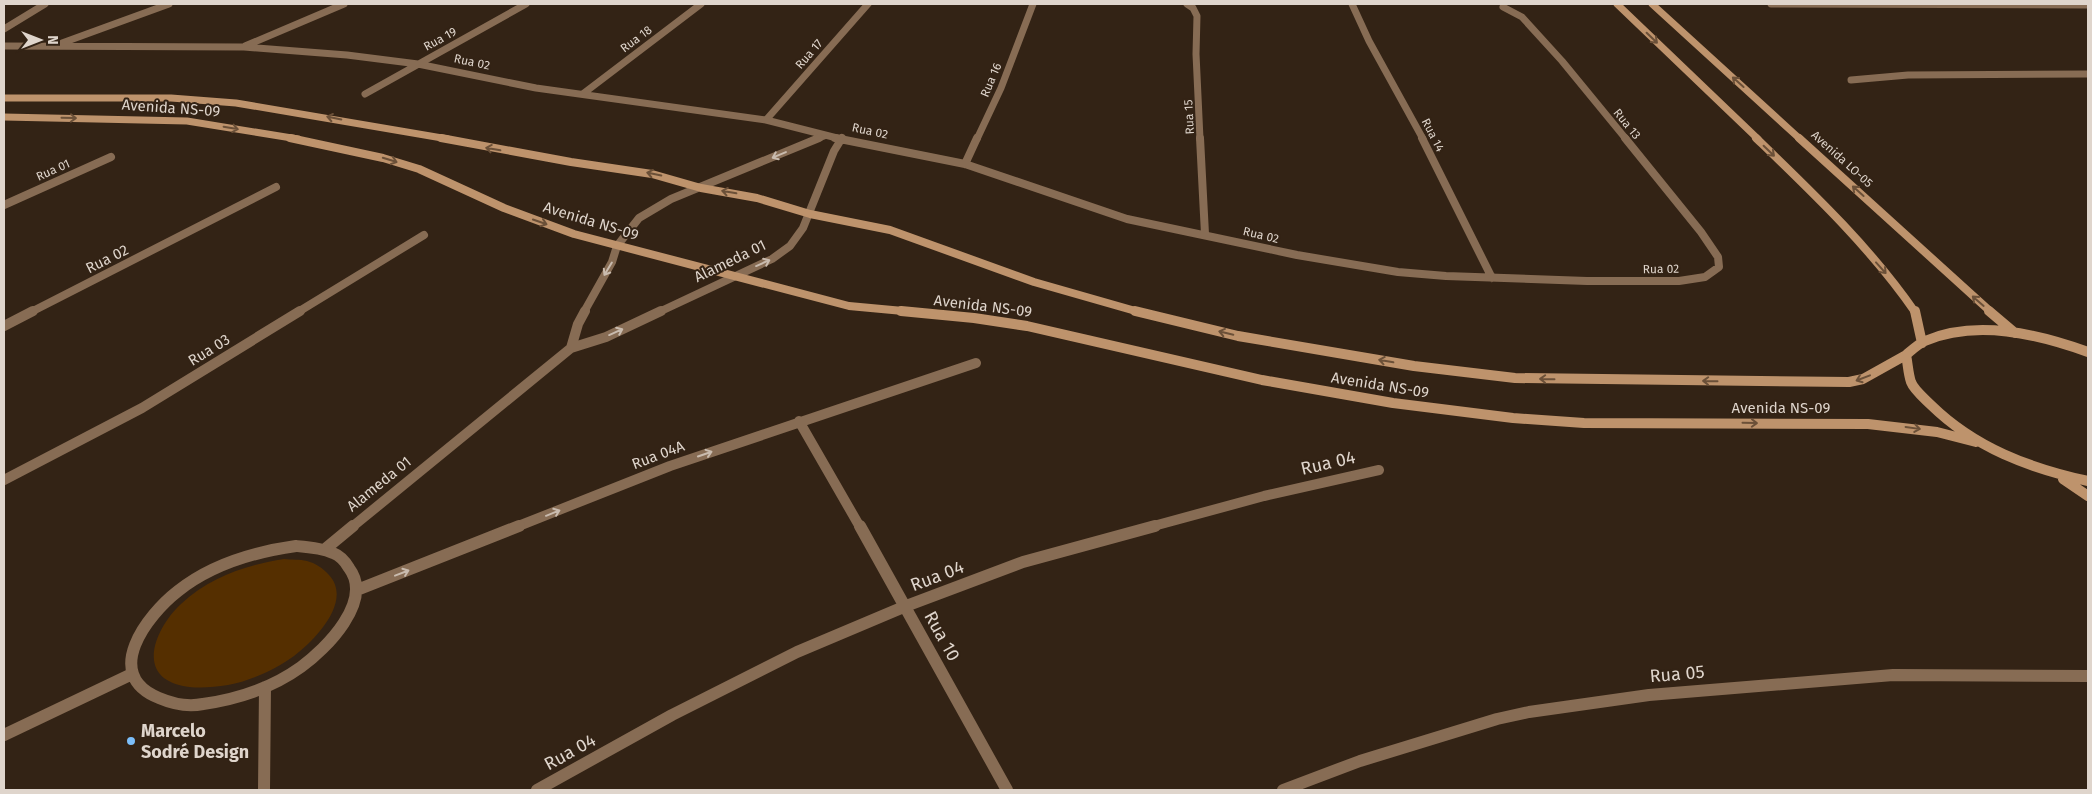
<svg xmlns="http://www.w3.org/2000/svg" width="2092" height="794" font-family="'Fira Sans',sans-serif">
  <rect width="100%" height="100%" fill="#332315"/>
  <path fill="#552f00" d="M 284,559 C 291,560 300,559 307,561 C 315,563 323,568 329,575 C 353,601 315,640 294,656 C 276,669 251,681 228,685 C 213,687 199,689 183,686 C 134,676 156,627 181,604 C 210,577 246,565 284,559 Z"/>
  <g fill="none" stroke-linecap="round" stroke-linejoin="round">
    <path stroke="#876c54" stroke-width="7" d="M 1187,4 L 1193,8 L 1197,16 L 1196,54 L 1200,139
      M 1352,4 L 1369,41 L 1423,139
      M 1771,4 L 2088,5
      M 1503,7 L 1522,17 L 1562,61 L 1626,139
      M 4,29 L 45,4
      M 62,43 L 169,4
      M 4,46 L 244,47 L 347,55 L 418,64 L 536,88 L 766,120 L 841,139
      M 245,46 L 344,4
      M 1851,80 L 1908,75 L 2088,74
      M 584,93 L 701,4
      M 365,94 L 526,4
      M 766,120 L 868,4
      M 816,139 L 824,136
      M 977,139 L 1001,88 L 1033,4"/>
    <path stroke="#876c54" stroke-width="8" d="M 835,138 L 965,164 L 1127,219 L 1297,255 L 1398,272 L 1446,276 L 1587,281 L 1679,281 L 1705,277 L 1719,267 L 1718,257 L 1701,232 L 1625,138
      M 1200,138 L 1205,234
      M 1422,138 L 1492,278
      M 965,164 L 977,138
      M 4,205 L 111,157
      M 31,312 L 276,187
      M 298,312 L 424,235
      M 584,312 L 612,262 L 617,246 L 639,218 L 671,199 L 819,138
      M 659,312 L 772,259 L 790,246 L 803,228 L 834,151 L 842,138"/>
    <path stroke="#876c54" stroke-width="10" d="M 4,326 L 33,311
      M 571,348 L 578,324 L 585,311
      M 799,421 L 860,527
      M 4,480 L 142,408 L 300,311
      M 352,527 L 571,348 L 606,337 L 661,311
      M 516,527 L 670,466 L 976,363
      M 1150,527 L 1264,496 L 1379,470"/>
    <path stroke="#876c54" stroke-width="12" d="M 860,526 L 1007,790
      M 296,546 C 308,547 322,548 333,553 C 341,556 345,561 349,568 C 374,601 326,649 301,667 C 272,688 238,699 203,704 C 188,707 173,704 159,698 C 101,675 147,615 178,591 C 212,564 253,552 296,546 Z
      M 324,550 L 353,526
      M 357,590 L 519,526
      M 4,735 L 132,674
      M 264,790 L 265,687
      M 537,790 L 672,715 L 797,652 L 906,606 L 1023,562 L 1155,526
      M 1283,790 L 1360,761 L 1497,719 L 1529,712 L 1649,695 L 1893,675 L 2088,676"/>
    <path stroke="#be936c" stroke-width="7" d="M 1617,4 L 1758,139
      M 1652,4 L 1800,139
      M 4,98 L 171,98 L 236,103 L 448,139
      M 4,117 L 187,121 L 298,139"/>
    <path stroke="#be936c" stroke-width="8" d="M 290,138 L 383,158 L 419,169 L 504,208 L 574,234 L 849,306 L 914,312
      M 441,138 L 571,162 L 652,174 L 701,188 L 757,198 L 810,214 L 890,230 L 1034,282 L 1139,312
      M 1756,138 C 1812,192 1871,248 1915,312
      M 1799,138 L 1991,312"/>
    <path stroke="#be936c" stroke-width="10" d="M 901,311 L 974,318 L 1027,326 L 1262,380 L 1393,403 L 1513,418 L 1584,423 L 1868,424 L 1937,432 L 1976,442
      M 1135,311 L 1238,336 L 1414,366 L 1515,378 L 1849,382 L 1863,379 L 1906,355
      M 1915,311 L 1922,343
      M 1989,311 L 2015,333
      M 2088,352 C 2038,334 1976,319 1925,341 C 1918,344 1912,350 1906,355 C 1908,364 1908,373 1911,382 C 1914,390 1924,398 1931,405 C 1975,448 2029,468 2088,481
      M 2063,479 L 2088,496"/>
  </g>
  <defs><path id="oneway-shaft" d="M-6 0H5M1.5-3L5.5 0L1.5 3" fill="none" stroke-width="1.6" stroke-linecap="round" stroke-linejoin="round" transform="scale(1.25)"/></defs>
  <g stroke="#6b5038">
    <use href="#oneway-shaft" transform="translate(1652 38) rotate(44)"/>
    <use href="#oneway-shaft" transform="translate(1738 82) rotate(-138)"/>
    <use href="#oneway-shaft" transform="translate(69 118) rotate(1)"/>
    <use href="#oneway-shaft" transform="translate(334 118) rotate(-168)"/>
    <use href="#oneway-shaft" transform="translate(231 128) rotate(10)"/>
    <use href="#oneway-shaft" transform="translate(493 149) rotate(-170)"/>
    <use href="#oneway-shaft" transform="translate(1769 151) rotate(44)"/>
    <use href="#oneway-shaft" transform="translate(390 160) rotate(17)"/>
    <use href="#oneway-shaft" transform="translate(654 174) rotate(-168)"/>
    <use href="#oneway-shaft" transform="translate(1858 191) rotate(-138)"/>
    <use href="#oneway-shaft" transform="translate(729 192) rotate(-170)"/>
    <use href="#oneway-shaft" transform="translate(540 222) rotate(19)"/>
    <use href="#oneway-shaft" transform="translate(1881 268) rotate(48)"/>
    <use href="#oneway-shaft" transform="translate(1978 301) rotate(-139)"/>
    <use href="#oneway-shaft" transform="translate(1226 333) rotate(-167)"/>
    <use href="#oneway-shaft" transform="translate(1386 361) rotate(-170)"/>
    <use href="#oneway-shaft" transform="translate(1863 378) rotate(159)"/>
    <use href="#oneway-shaft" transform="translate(1547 379) rotate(-179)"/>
    <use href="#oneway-shaft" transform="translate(1710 381) rotate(-179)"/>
    <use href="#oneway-shaft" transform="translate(1750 423) rotate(1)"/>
    <use href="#oneway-shaft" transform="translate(1913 428) rotate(8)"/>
  </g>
  <g stroke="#c9bbae">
    <use href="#oneway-shaft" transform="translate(779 155) rotate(157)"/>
    <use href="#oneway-shaft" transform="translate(763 263) rotate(-24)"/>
    <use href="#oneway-shaft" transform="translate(608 269) rotate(121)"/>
    <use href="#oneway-shaft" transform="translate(616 332) rotate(-24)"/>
    <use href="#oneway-shaft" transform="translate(705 454) rotate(-19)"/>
    <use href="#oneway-shaft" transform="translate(553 513) rotate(-22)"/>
    <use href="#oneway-shaft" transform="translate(402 573) rotate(-21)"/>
  </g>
  <circle fill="#7cbef9" stroke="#332315" stroke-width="2" cx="131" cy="741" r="5"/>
  <g text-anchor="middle" stroke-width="4" stroke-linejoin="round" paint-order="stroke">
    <g font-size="12" fill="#dfd5cc" stroke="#332315">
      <text transform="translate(440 39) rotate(-29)" y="4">Rua 19</text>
      <text transform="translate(636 39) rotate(-37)" y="4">Rua 18</text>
      <text transform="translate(809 54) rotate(-49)" y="4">Rua 17</text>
      <text transform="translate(472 62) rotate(12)" y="4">Rua 02</text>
      <text transform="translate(991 80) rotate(-67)" y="4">Rua 16</text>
      <text transform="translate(1189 117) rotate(-93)" y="4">Rua 15</text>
      <text transform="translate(1627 124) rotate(51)" y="4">Rua 13</text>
      <text transform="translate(870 131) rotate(12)" y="4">Rua 02</text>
      <text transform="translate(1433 135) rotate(63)" y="4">Rua 14</text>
      <text transform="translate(1842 159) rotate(42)" y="4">Avenida LO-05</text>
      <text transform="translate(53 170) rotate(-24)" y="4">Rua 01</text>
      <text transform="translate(1261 235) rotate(13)" y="4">Rua 02</text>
      <text transform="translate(1661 269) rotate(-1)" y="4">Rua 02</text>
    </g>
    <g font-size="15" fill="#dfd5cc" stroke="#332315">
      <text transform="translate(171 108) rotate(4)" y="5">Avenida NS-09</text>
      <text transform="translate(591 221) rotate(17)" y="5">Avenida NS-09</text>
      <text transform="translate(107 259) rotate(-27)" y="5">Rua 02</text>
      <text transform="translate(730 261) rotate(-26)" y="5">Alameda 01</text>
      <text transform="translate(983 306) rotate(7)" y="5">Avenida NS-09</text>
      <text transform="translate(209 350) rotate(-32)" y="5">Rua 03</text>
      <text transform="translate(1380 385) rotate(9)" y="5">Avenida NS-09</text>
      <text x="1781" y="413">Avenida NS-09</text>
      <text transform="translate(658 455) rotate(-21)" y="5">Rua 04A</text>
      <text transform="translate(379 484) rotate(-39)" y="5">Alameda 01</text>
    </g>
    <g font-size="18" fill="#dfd5cc" stroke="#332315">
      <text transform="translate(1328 463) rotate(-13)" y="6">Rua 04</text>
      <text transform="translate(937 576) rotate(-21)" y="6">Rua 04</text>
      <text transform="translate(942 636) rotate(61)" y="6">Rua 10</text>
      <text transform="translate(1677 674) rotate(-5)" y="6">Rua 05</text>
      <text transform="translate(570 752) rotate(-29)" y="6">Rua 04</text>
    </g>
    <g font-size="18" font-weight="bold" fill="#dfd5cc" stroke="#332315" text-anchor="start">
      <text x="141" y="737">Marcelo<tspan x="141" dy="21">Sodré Design</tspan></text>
    </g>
  </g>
  <rect width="2092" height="794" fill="none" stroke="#dfd5cc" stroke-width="10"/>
  <g transform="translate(40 40) rotate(90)" stroke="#332315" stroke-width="4" paint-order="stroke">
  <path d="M0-4L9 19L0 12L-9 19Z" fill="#dfd5cc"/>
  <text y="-8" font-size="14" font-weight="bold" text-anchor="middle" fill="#dfd5cc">N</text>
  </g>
</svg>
